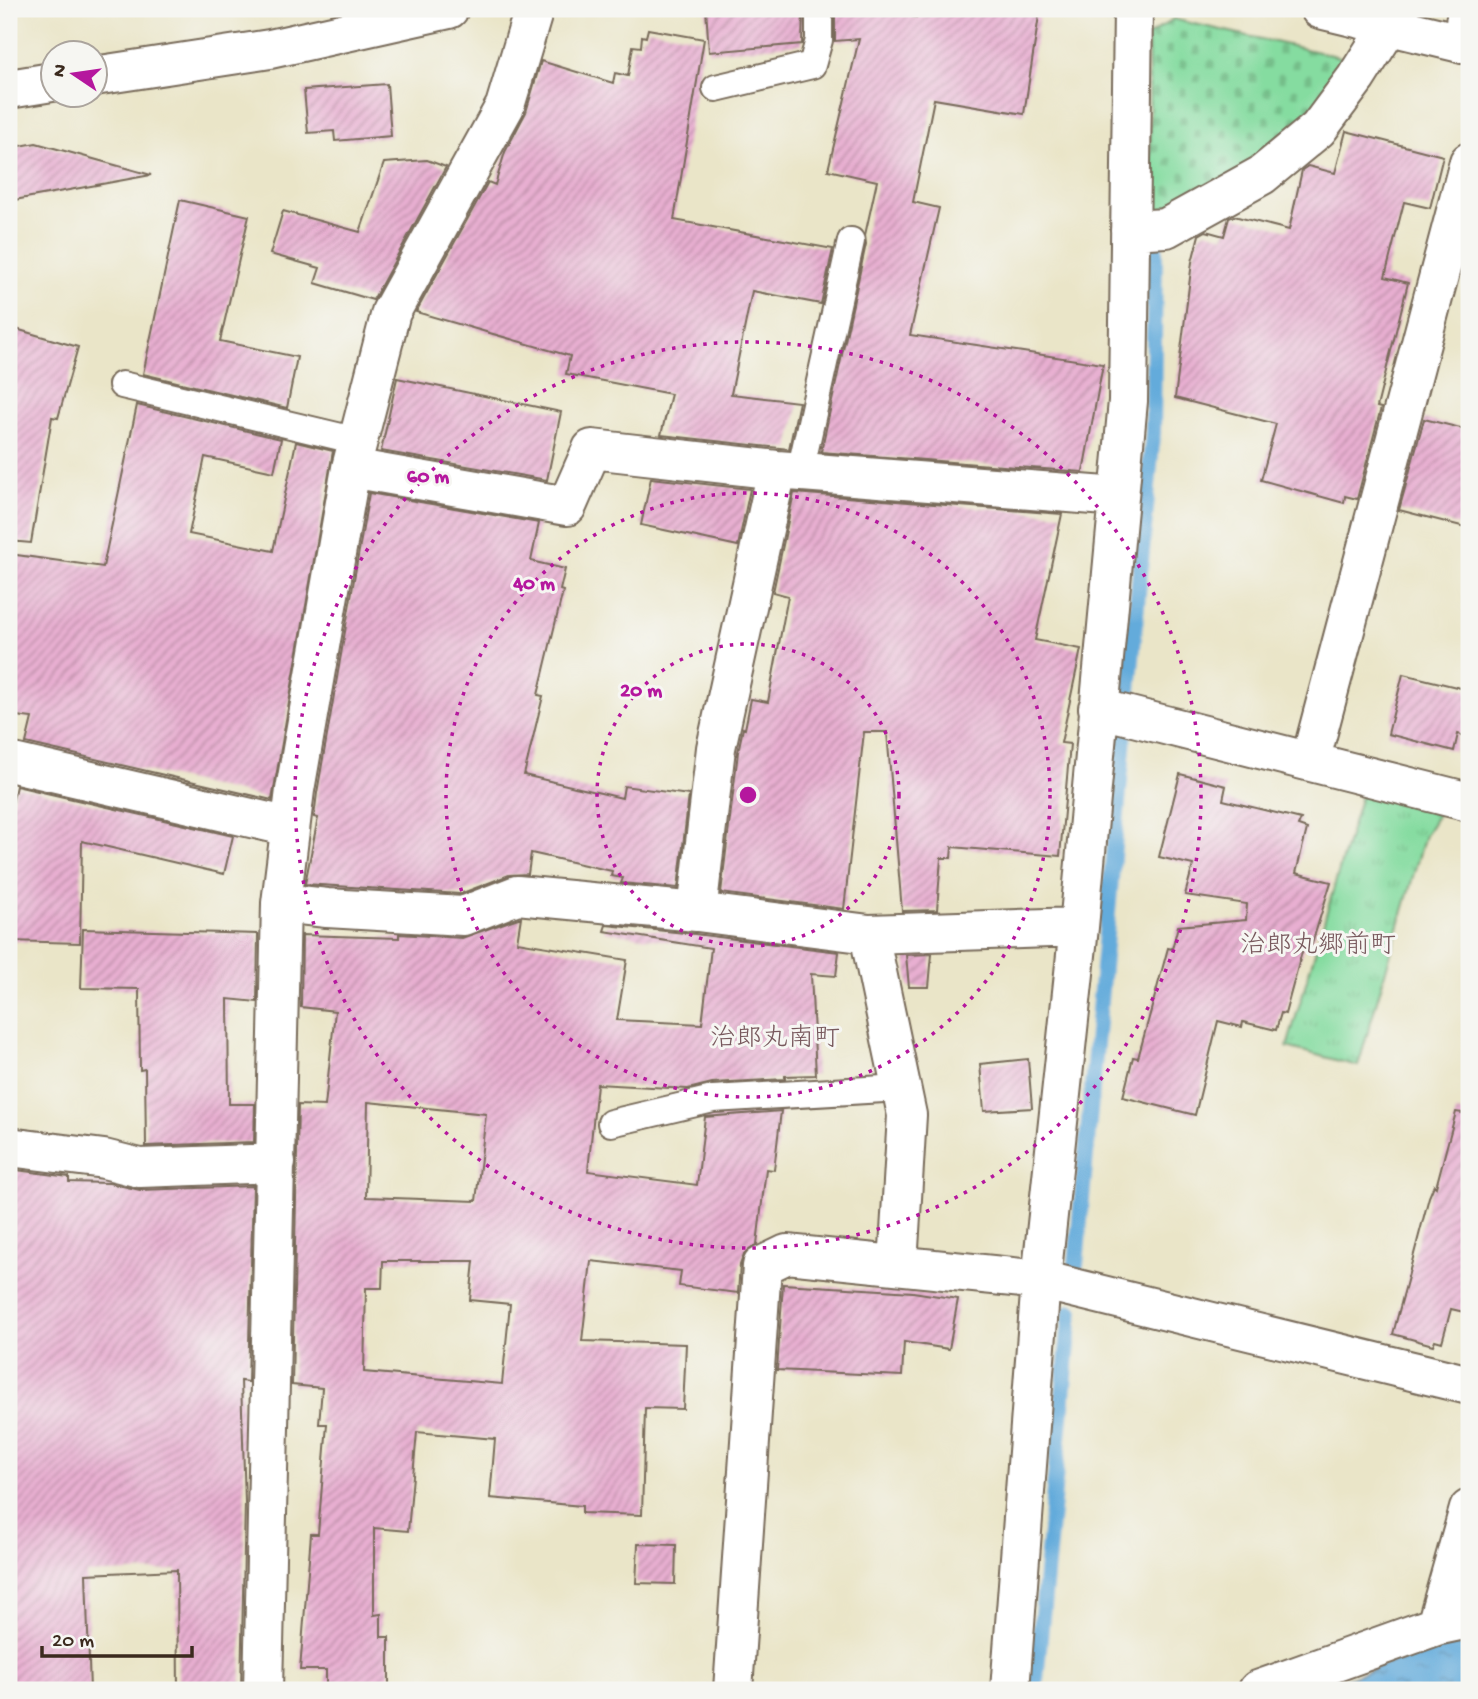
<svg xmlns="http://www.w3.org/2000/svg" width="1478" height="1699" font-family="'Gochi Hand','Klee One',sans-serif">
  <defs>
    <pattern id="grass-tufts" width="24" height="20" patternUnits="userSpaceOnUse" patternTransform="scale(1.75)"><rect width="24" height="20" fill="#85dca0"/><path d="M3 7l-1-3M5 7V3M7 7l1-3M15 17l-1-3M17 17v-4M19 17l1-3" fill="none" stroke="#74bd89"/></pattern>
    <pattern id="cemetery-stones" width="16" height="16" patternUnits="userSpaceOnUse" patternTransform="scale(1.75)"><rect width="16" height="16" fill="#85dca0"/><path d="M2 7V4a2 2 0 0 1 4 0v3zM10 15v-3a2 2 0 0 1 4 0v3z" fill="#74bd89"/></pattern>
    <pattern id="water-ripples" width="26" height="14" patternUnits="userSpaceOnUse" patternTransform="scale(1.75)"><rect width="26" height="14" fill="#64abdb"/><path d="M2 4q2-2 4 0t4 0M15 11q2-2 4 0t4 0" fill="none" stroke="#548bb1"/></pattern>
    <pattern id="building-hatch" width="6" height="6" patternUnits="userSpaceOnUse" patternTransform="scale(1.75)"><rect width="6" height="6" fill="#e8afd1"/><path d="M-1 1l2-2M0 6l6-6M5 7l2-2" fill="none" stroke="#bd8fa9"/></pattern>
  </defs>
  <rect width="100%" height="100%" fill="#f6f6f2"/>
  <filter id="ink" filterUnits="userSpaceOnUse"><feTurbulence type="fractalNoise" baseFrequency=".0143" numOctaves="2"/><feDisplacementMap in="SourceGraphic" scale="14" xChannelSelector="R" yChannelSelector="G"/><feConvolveMatrix kernelMatrix="1 2 1 2 8 2 1 2 1" color-interpolation-filters="sRGB"/></filter>
  <filter id="wash" filterUnits="userSpaceOnUse"><feTurbulence type="fractalNoise" baseFrequency=".00686" numOctaves="4" result="noise"/><feDisplacementMap in="SourceGraphic" scale="28" xChannelSelector="R" yChannelSelector="G"/><feGaussianBlur stdDeviation="1.57" result="paint"/><feColorMatrix in="noise" values="0 0 0 0 0 0 0 0 0 0 0 0 0 0 0 0 0 1.4 0 .05"/><feComposite in="paint" operator="in"/></filter>
  <g filter="url(#wash)">
    <rect width="100%" height="100%" fill="#eae5c8"/>
    <path fill="url(#grass-tufts)" stroke="#60835f" stroke-width="2" d="M 1362,792 L 1438,814 L 1425,835 L 1358,1066 L 1287,1047 Z"/>
    <path fill="url(#cemetery-stones)" stroke="#60835f" stroke-width="2" d="M 1173,19 L 1340,57 L 1347,68 L 1312,119 L 1260,162 L 1156,212 L 1152,205 L 1148,36 Z"/>
    <path fill="url(#water-ripples)" stroke="#506a7c" stroke-width="2" d="M 1469,1642 L 1469,1690 L 1314,1690 L 1415,1654 Z"/>
    <g fill="none" stroke-linecap="round" stroke-linejoin="round">
      <path stroke="#64abdb" stroke-width="16" d="M 1129,690 L 1153,432 L 1155,245
        M 1076,1264 L 1124,736
        M 1035,1690 L 1071,1312"/>
    </g>
    <g id="blocks">
      <path fill="url(#building-hatch)" fill-rule="evenodd" d="M 706,9 L 803,9 L 802,44 L 709,52 Z
        M 835,9 L 864,9 L 864,15 L 866,9 L 878,9 L 916,17 L 918,9 L 1040,9 L 1024,114 L 934,99 L 913,202 L 939,208 L 910,335 L 1103,364 L 1083,472 L 821,452 L 866,244 L 865,235 L 877,181 L 828,170 L 859,39 L 835,41 Z
        M 648,29 L 704,39 L 674,220 L 833,249 L 821,304 L 752,291 L 731,394 L 799,402 L 789,449 L 661,435 L 671,394 L 566,374 L 570,356 L 416,312 L 488,182 L 495,185 L 505,152 L 526,112 L 541,61 L 613,83 L 615,73 L 628,76 L 633,46 L 641,47 L 642,36 L 646,37 Z
        M 387,84 L 391,136 L 335,141 L 334,131 L 308,133 L 304,90 Z
        M 1346,131 L 1443,156 L 1430,208 L 1404,202 L 1385,277 L 1408,283 L 1377,407 L 1381,408 L 1357,499 L 1345,496 L 1344,503 L 1261,480 L 1276,424 L 1175,398 L 1192,262 L 1199,235 L 1206,231 L 1224,236 L 1229,218 L 1234,216 L 1289,230 L 1302,170 L 1308,166 L 1335,173 Z
        M 36,143 L 151,175 L 9,201 L 9,148 Z
        M 427,160 L 446,167 L 373,300 L 315,283 L 320,268 L 270,254 L 283,211 L 360,232 L 384,163 Z
        M 180,200 L 249,216 L 220,341 L 297,357 L 287,408 L 143,374 Z
        M 9,327 L 78,347 L 58,418 L 52,417 L 31,543 L 9,541 Z
        M 397,378 L 561,412 L 547,480 L 381,451 Z
        M 137,405 L 281,439 L 274,472 L 205,457 L 189,534 L 273,551 L 296,442 L 333,451 L 272,800 L 26,743 L 32,718 L 9,715 L 9,554 L 103,567 Z
        M 1424,419 L 1469,430 L 1469,528 L 1399,510 Z
        M 651,478 L 750,489 L 738,546 L 641,525 Z
        M 369,493 L 539,523 L 531,561 L 565,569 L 560,590 L 563,591 L 538,695 L 543,696 L 524,775 L 622,798 L 624,786 L 689,795 L 678,888 L 621,883 L 623,878 L 611,876 L 612,871 L 531,853 L 528,874 L 509,875 L 460,894 L 305,884 L 318,818 L 314,817 L 317,793 Z
        M 794,493 L 1062,514 L 1035,640 L 1081,649 L 1061,743 L 1070,744 L 1060,856 L 952,847 L 951,858 L 941,858 L 937,910 L 902,911 L 887,732 L 864,732 L 844,909 L 721,893 L 738,752 L 743,728 L 745,729 L 751,699 L 768,702 L 788,596 L 773,592 Z
        M 1403,674 L 1469,690 L 1469,737 L 1458,734 L 1454,751 L 1388,734 Z
        M 1180,774 L 1226,786 L 1223,800 L 1301,819 L 1298,826 L 1307,829 L 1296,873 L 1331,882 L 1310,950 L 1303,948 L 1285,1014 L 1281,1013 L 1276,1030 L 1243,1022 L 1242,1027 L 1218,1021 L 1195,1115 L 1123,1097 L 1133,1057 L 1138,1058 L 1168,948 L 1172,949 L 1178,926 L 1246,920 L 1247,904 L 1185,895 L 1193,865 L 1159,857 Z
        M 16,786 L 233,836 L 224,874 L 82,841 L 80,943 L 9,941 L 9,816 Z
        M 521,917 L 517,942 L 627,960 L 617,1020 L 702,1024 L 711,948 L 604,931 L 606,925 L 695,934 L 839,952 L 836,976 L 811,974 L 816,1075 L 785,1076 L 785,1079 L 712,1083 L 688,1089 L 597,1084 L 588,1171 L 697,1185 L 705,1117 L 781,1111 L 774,1170 L 766,1169 L 757,1244 L 744,1254 L 740,1265 L 738,1293 L 679,1286 L 681,1271 L 591,1261 L 582,1341 L 686,1344 L 683,1409 L 645,1408 L 642,1515 L 582,1513 L 582,1506 L 490,1498 L 495,1439 L 417,1432 L 408,1531 L 374,1528 L 374,1615 L 381,1614 L 381,1637 L 389,1637 L 389,1690 L 326,1690 L 326,1670 L 300,1670 L 311,1534 L 318,1534 L 327,1424 L 319,1424 L 322,1388 L 292,1385 L 298,1105 L 325,1106 L 335,1011 L 301,1007 L 302,935 L 399,938 L 399,934 L 462,938 ZM 368,1102 L 486,1114 L 476,1201 L 366,1197 ZM 383,1261 L 474,1261 L 470,1300 L 510,1304 L 502,1384 L 364,1372 L 366,1288 L 382,1288 Z
        M 83,929 L 258,934 L 257,1002 L 228,999 L 229,1104 L 255,1104 L 254,1142 L 146,1146 L 145,1069 L 140,1070 L 139,989 L 81,988 Z
        M 932,954 L 929,987 L 909,987 L 906,955 Z
        M 1028,1059 L 1032,1108 L 984,1111 L 980,1064 Z
        M 1456,1112 L 1469,1114 L 1469,1291 L 1464,1312 L 1451,1309 L 1442,1342 L 1435,1340 L 1433,1345 L 1393,1334 L 1429,1197 L 1434,1185 L 1436,1187 Z
        M 9,1169 L 69,1177 L 69,1182 L 109,1183 L 140,1190 L 253,1186 L 248,1382 L 241,1381 L 245,1502 L 241,1690 L 178,1690 L 177,1570 L 86,1574 L 90,1690 L 9,1690 L 11,1408 L 9,1408 Z
        M 783,1284 L 913,1292 L 958,1299 L 949,1349 L 904,1342 L 902,1376 L 777,1370 Z
        M 638,1544 L 676,1545 L 675,1584 L 636,1583 Z"/>
    </g>
  </g>
  <g filter="url(#ink)">
    <use href="#blocks" fill-opacity="0" stroke="#786b5a" stroke-width="2"/>
    <g fill="none" stroke-linecap="round" stroke-linejoin="round">
      <defs>
        <path id="service" d="M 716,88 L 812,65 L 819,40 L 819,9
          M 122,385 L 358,441
          M 800,472 L 851,241
          M 611,1123 L 713,1099 L 901,1088"/>
        <path id="minor" d="M 1462,44 L 1467,9
          M 1130,230 L 1166,228 L 1262,175 L 1318,129 L 1356,78 L 1389,26
          M 351,468 L 567,506 L 592,449 L 777,470 L 1119,497
          M 1098,708 L 1469,802
          M 9,762 L 290,827
          M 1310,762 L 1469,162
          M 281,903 L 327,908 L 463,916 L 517,895 L 697,912 L 869,934 L 1079,927
          M 697,912 L 716,748 L 777,470
          M 869,934 L 907,1115 L 898,1265
          M 9,1147 L 104,1159 L 140,1168 L 276,1163
          M 1436,1626 L 1469,1509
          M 263,1690 L 281,903 L 295,790 L 351,468 L 391,312 L 505,106 L 534,9
          M 733,1690 L 762,1266 L 787,1254 L 1041,1280 L 1469,1385
          M 1010,1690 L 1041,1280 L 1079,927 L 1128,401 L 1133,9
          M 1258,1690 L 1436,1626 L 1469,1619"/>
        <path id="tertiary" d="M 1320,9 L 1469,45
          M 94,76 L 270,49 L 449,9
          M 9,89 L 52,82"/>
      </defs>
      <use href="#service" stroke="#786b5a" stroke-width="30"/>
      <use href="#minor" stroke="#786b5a" stroke-width="42"/>
      <use href="#tertiary" stroke="#786b5a" stroke-width="42"/>
      <use href="#service" stroke="#fff" stroke-width="26"/>
      <use href="#minor" stroke="#fff" stroke-width="38"/>
      <use href="#tertiary" stroke="#fff" stroke-width="38"/>
    </g>
  </g>
  <g fill="none" stroke="#b5179e" stroke-width="3.5" stroke-dasharray="3.5 7">
    <circle cx="748" cy="795" r="151"/>
    <circle cx="748" cy="795" r="302"/>
    <circle cx="748" cy="795" r="453"/>
  </g>
  <g text-anchor="middle" stroke-width="6" stroke-linejoin="round" paint-order="stroke">
    <g font-size="26" fill="#78595d" stroke="#f6f6f2">
      <text x="1318" y="952">治郎丸郷前町</text>
      <text x="775" y="1045">治郎丸南町</text>
    </g>
  </g>
  <circle cx="748" cy="795" r="10" fill="#b5179e" stroke="#f6f6f2" stroke-width="3.5"/>
  <g font-size="21" text-anchor="middle" font-weight="bold" fill="#b5179e" stroke="#f6f6f2" stroke-width="6" stroke-linejoin="round" paint-order="stroke">
    <text x="428" y="482">60 m</text>
    <text x="534" y="589">40 m</text>
    <text x="641" y="696">20 m</text>
  </g>
  <rect width="1478" height="1699" fill="none" stroke="#f6f6f2" stroke-width="35"/>
  <g transform="translate(74 74) rotate(283)"><circle r="33" fill="#f6f6f2" stroke="#aba49d" stroke-width="2"/>
  <path d="M0-5L12 26L0 18L-12 26Z" fill="#b5179e"/>
  <text y="-10" font-size="19" font-weight="bold" text-anchor="middle" fill="#3b2a1e">N</text>
  </g>
  <path d="M42 1646v10h150v-10" fill="none" stroke="#3b2a1e" stroke-width="3.5"/>
  <text x="52" y="1646" font-size="21" fill="#3b2a1e" stroke="#f6f6f2" stroke-width="5" paint-order="stroke">20 m</text>
</svg>
